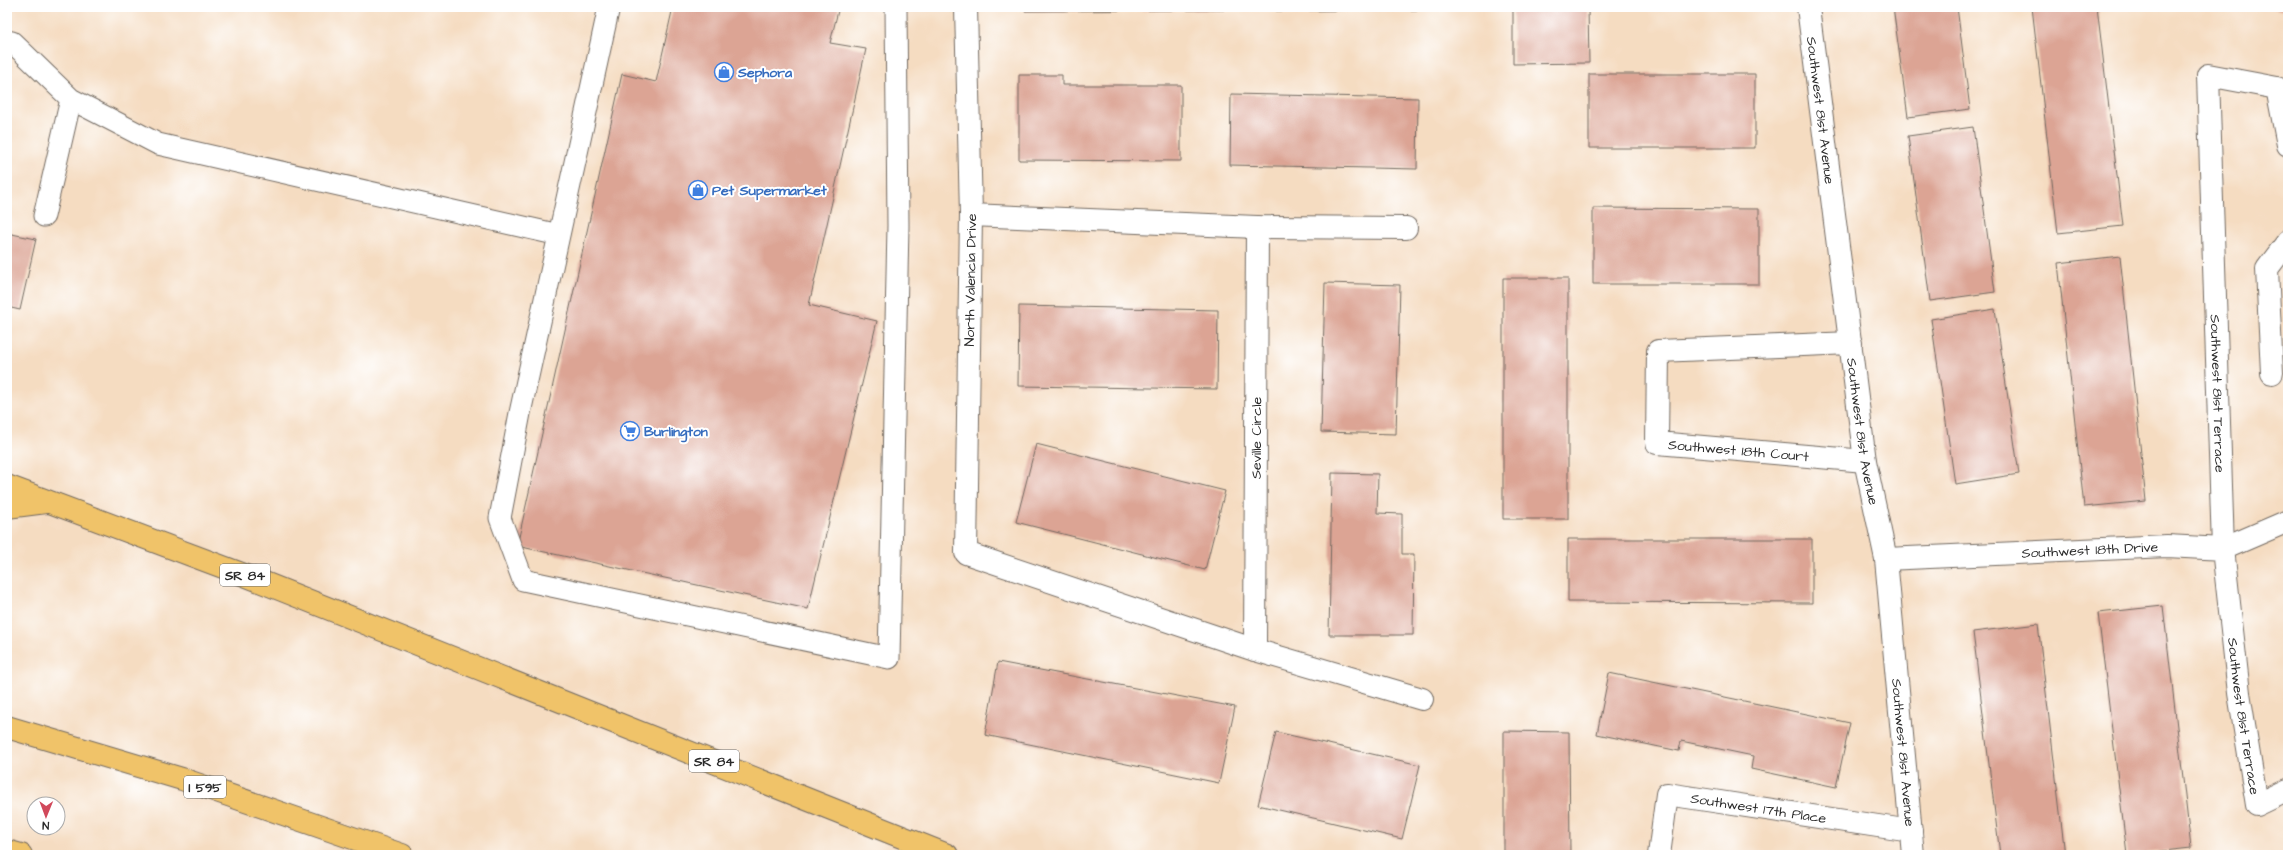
<svg xmlns="http://www.w3.org/2000/svg" width="2295" height="862" font-family="'Architects Daughter',sans-serif">
  <rect width="100%" height="100%" fill="#fff"/>
  <filter id="ink" filterUnits="userSpaceOnUse"><feTurbulence type="fractalNoise" baseFrequency=".025" numOctaves="2"/><feDisplacementMap in="SourceGraphic" scale="8" xChannelSelector="R" yChannelSelector="G"/><feConvolveMatrix kernelMatrix="1 2 1 2 8 2 1 2 1" color-interpolation-filters="sRGB"/></filter>
  <filter id="wash" filterUnits="userSpaceOnUse"><feTurbulence type="fractalNoise" baseFrequency=".012" numOctaves="4" result="noise"/><feDisplacementMap in="SourceGraphic" scale="16" xChannelSelector="R" yChannelSelector="G"/><feGaussianBlur stdDeviation="0.9" result="paint"/><feColorMatrix in="noise" values="0 0 0 0 0 0 0 0 0 0 0 0 0 0 0 0 0 1.4 0 .05"/><feComposite in="paint" operator="in"/></filter>
  <g filter="url(#wash)">
    <rect width="100%" height="100%" fill="#f5dcc1"/>
    <g id="blocks">
      <path fill="#dca494" d="M 673,7 L 839,7 L 830,43 L 866,49 L 809,305 L 877,321 L 808,609 L 517,546 L 622,74 L 656,82 Z
        M 1025,7 L 1224,7 L 1224,10 L 1025,11 Z
        M 1276,7 L 1425,7 L 1425,10 L 1276,11 Z
        M 1513,7 L 1588,7 L 1589,63 L 1513,64 Z
        M 1893,7 L 1957,7 L 1970,109 L 1908,117 Z
        M 2032,7 L 2097,7 L 2123,226 L 2058,233 Z
        M 2270,7 L 2288,7 L 2288,11 L 2270,8 Z
        M 1589,74 L 1755,74 L 1755,148 L 1589,148 Z
        M 1019,75 L 1062,75 L 1062,85 L 1181,85 L 1181,161 L 1019,160 Z
        M 1231,94 L 1418,98 L 1417,169 L 1230,165 Z
        M 1973,127 L 1995,292 L 1930,301 L 1908,136 Z
        M 1593,208 L 1759,209 L 1759,284 L 1593,284 Z
        M 7,233 L 36,239 L 20,310 L 7,307 Z
        M 2120,256 L 2146,501 L 2084,507 L 2058,263 Z
        M 1503,278 L 1568,278 L 1568,519 L 1503,519 Z
        M 1325,283 L 1400,285 L 1396,434 L 1321,432 Z
        M 1019,306 L 1218,310 L 1217,389 L 1018,386 Z
        M 1995,309 L 2019,474 L 1955,484 L 1931,319 Z
        M 1036,444 L 1225,491 L 1205,570 L 1016,522 Z
        M 1332,473 L 1378,474 L 1377,513 L 1402,514 L 1402,554 L 1414,554 L 1413,635 L 1329,635 Z
        M 1568,539 L 1812,539 L 1812,603 L 1568,602 Z
        M 2163,606 L 2191,848 L 2127,855 L 2098,613 Z
        M 2038,624 L 2065,855 L 2000,855 L 1973,632 Z
        M 998,662 L 1235,707 L 1219,783 L 985,735 Z
        M 1609,673 L 1850,723 L 1836,787 L 1751,769 L 1753,756 L 1681,741 L 1679,751 L 1597,734 Z
        M 1504,731 L 1569,732 L 1570,855 L 1504,855 Z
        M 1276,732 L 1420,765 L 1402,839 L 1258,805 Z"/>
    </g>
  </g>
  <g filter="url(#ink)">
    <use href="#blocks" fill-opacity="0" stroke="#726960" stroke-width="1"/>
    <g fill="none" stroke-linecap="round" stroke-linejoin="round">
      <defs>
        <path id="service" d="M 609,7 L 520,413 L 500,518 L 523,580 L 889,658 L 898,226 L 896,7
          M 7,41 L 12,42 L 71,99 L 158,144 L 559,235
          M 44,216 L 71,99"/>
        <g id="minor">
          <path d="M 966,7 L 971,215 L 966,553 L 1255,650 L 1422,699"/>
          <path id="s1" d="M 1808,7 L 1865,461 L 1886,559 L 1913,855"/>
          <path id="s2" d="M 2288,145 L 2277,88 L 2208,75 L 2223,549 L 2239,693 L 2257,805 L 2288,790"/>
          <path d="M 971,215 L 1257,227 L 1406,228"/>
          <path id="s3" d="M 1851,343 L 1658,351 L 1657,443 L 1865,461"/>
          <path d="M 2272,373 L 2267,269 L 2288,241"/>
          <path id="s4" d="M 1886,559 L 2167,546 L 2223,549 L 2288,521"/>
          <path id="s5" d="M 1255,650 L 1257,227"/>
          <path id="s6" d="M 1659,855 L 1667,794 L 1911,831"/>
        </g>
        <path id="primary" d="M 7,486 L 247,576 L 947,855
          M 7,507 L 46,502"/>
        <path id="motorway" d="M 7,727 L 182,779 L 402,855
          M 7,851 L 21,855"/>
      </defs>
      <use href="#service" stroke="#726960" stroke-width="23"/>
      <use href="#minor" stroke="#726960" stroke-width="24"/>
      <use href="#primary" stroke="#726960" stroke-width="24"/>
      <use href="#motorway" stroke="#726960" stroke-width="24"/>
      <use href="#service" stroke="#fff" stroke-width="21"/>
      <use href="#minor" stroke="#fff" stroke-width="22"/>
      <use href="#primary" stroke="#f0c369" stroke-width="22"/>
      <use href="#motorway" stroke="#f0c369" stroke-width="22"/>
    </g>
  </g>
  <defs>
    <symbol id="shop-ring" viewBox="-11 -11 22 22"><circle r="9.5" fill="#fff" stroke="#3f7fe0" stroke-width="1.5"/><path d="M-5-2.5h2.3a2.7 3.5 0 0 1 5.4 0H5L5.5 6h-11ZM-1.5-2.5h3a1.5 2.3 0 0 0-3 0Z" fill="#3f7fe0"/></symbol>
    <symbol id="supermarket-ring" viewBox="-11 -11 22 22"><circle r="9.5" fill="#fff" stroke="#3f7fe0" stroke-width="1.5"/><path d="M-6-5.5h2.5l.6 2H6L4.5 2H-2.5L-4.4-4H-6ZM-1.5 3.2a1.3 1.3 0 1 0 .1 0ZM3 3.2a1.3 1.3 0 1 0 .1 0Z" fill="#3f7fe0"/></symbol>
  </defs>
  <g fill-rule="evenodd">
    <use href="#shop-ring" x="713" y="61" width="22" height="22"/>
    <use href="#shop-ring" x="687" y="179" width="22" height="22"/>
    <use href="#supermarket-ring" x="619" y="420" width="22" height="22"/>
  </g>
  <g text-anchor="middle" stroke-width="4" stroke-linejoin="round" paint-order="stroke">
    <g fill="#fff" stroke="#6b6b6b" stroke-width="1">
      <rect x="220" y="564" width="50" height="22" rx="3"/>
      <rect x="689" y="750" width="50" height="22" rx="3"/>
      <rect x="184" y="776" width="42" height="22" rx="3"/>
    </g>
    <g font-size="13" font-weight="bold" fill="#2b2b2b">
      <text x="245" y="580">SR 84</text>
      <text x="714" y="766">SR 84</text>
      <text x="205" y="792">I 595</text>
    </g>
    <g font-size="14" font-weight="bold" fill="#366cbe" stroke="#fff" text-anchor="start">
      <text x="738" y="77">Sephora</text>
      <text x="712" y="195">Pet Supermarket</text>
      <text x="644" y="436">Burlington</text>
    </g>
    <g font-size="14" fill="#2b2b2b" stroke="#fff">
      <text dy="5" stroke="none"><textPath href="#s1" startOffset="104">Southwest 81st Avenue</textPath></text>
      <text transform="translate(970 280) rotate(-89)" y="5">North Valencia Drive</text>
      <text dy="5" stroke="none"><textPath href="#s2" startOffset="447">Southwest 81st Terrace</textPath></text>
      <text dy="5" stroke="none"><textPath href="#s1" startOffset="428">Southwest 81st Avenue</textPath></text>
      <text dy="5" stroke="none"><textPath href="#s5" startOffset="212">Seville Circle</textPath></text>
      <text dy="5" stroke="none"><textPath href="#s3" startOffset="367">Southwest 18th Court</textPath></text>
      <text dy="5" stroke="none"><textPath href="#s4" startOffset="204">Southwest 18th Drive</textPath></text>
      <text dy="5" stroke="none"><textPath href="#s2" startOffset="771">Southwest 81st Terrace</textPath></text>
      <text dy="5" stroke="none"><textPath href="#s1" startOffset="752">Southwest 81st Avenue</textPath></text>
      <text dy="5" stroke="none"><textPath href="#s6" startOffset="154">Southwest 17th Place</textPath></text>
    </g>
  </g>
  <rect width="2295" height="862" fill="none" stroke="#fff" stroke-width="24"/>
  <g transform="translate(46 816) rotate(181)"><circle r="19" fill="#ffffff" stroke="#aaaaaa"/>
  <path d="M0-3L7 15L0 10L-7 15Z" fill="#d1495b"/>
  <text y="-6" font-size="11" font-weight="bold" text-anchor="middle" fill="#2b2b2b">N</text>
  </g>
</svg>
